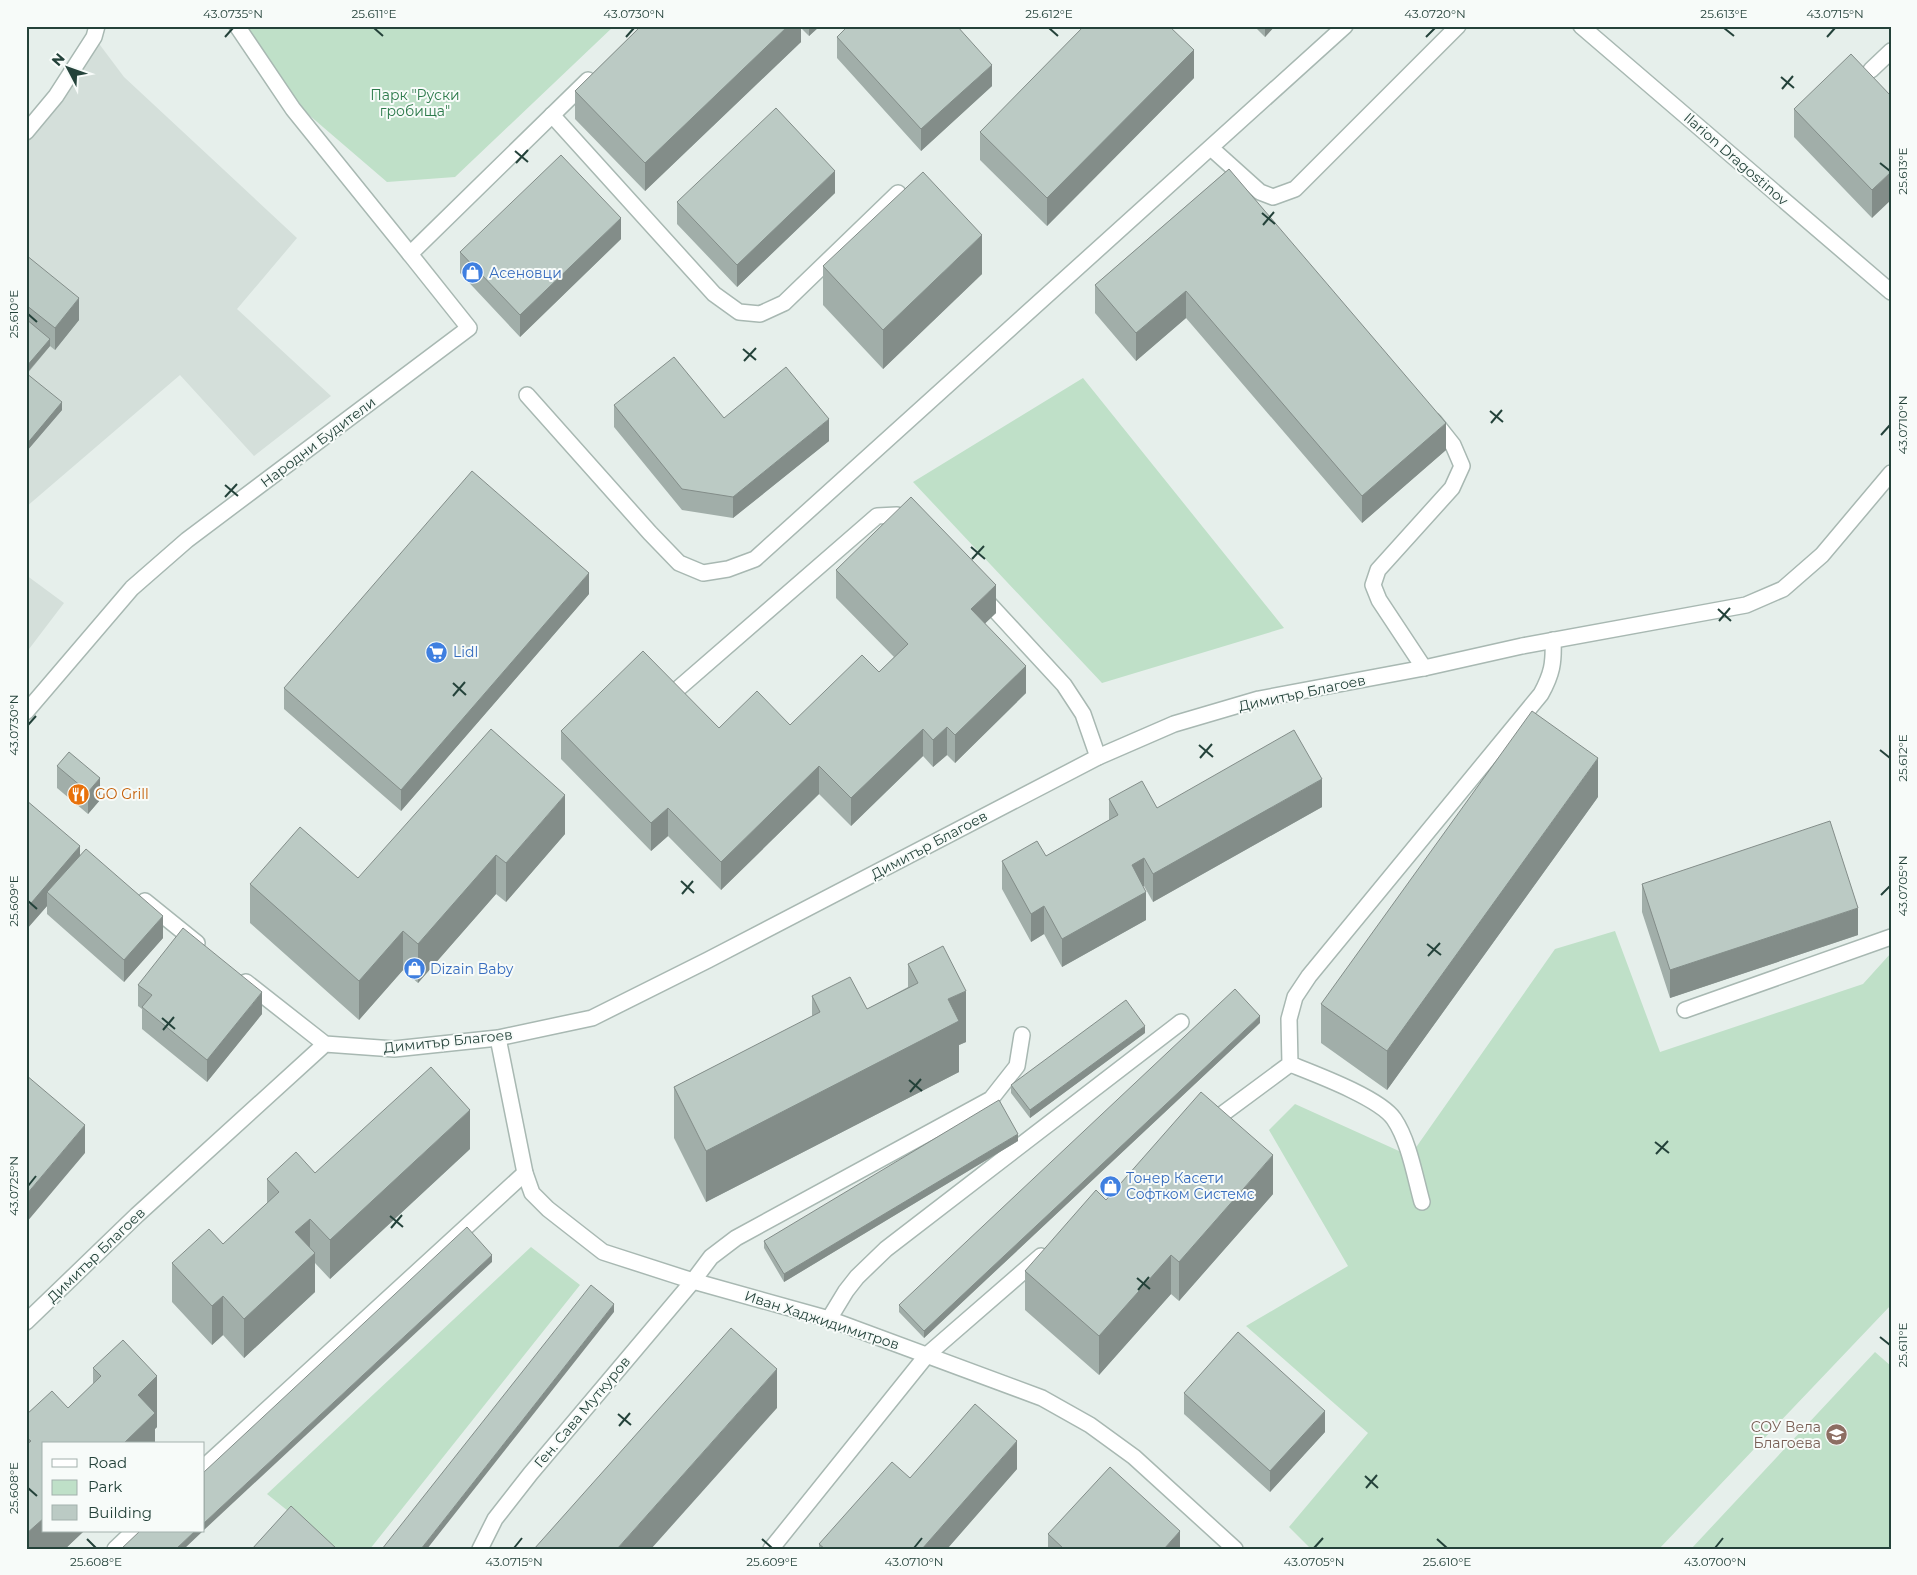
<svg xmlns="http://www.w3.org/2000/svg" width="1917" height="1575" font-family="Montserrat,sans-serif">
  <rect width="100%" height="100%" fill="#e6efeb"/>
  <path fill="#d4dfda" d="M 94,37 L 124,77 L 297,238 L 237,309 L 331,396 L 254,456 L 180,375 L 26,507 L 26,132 Z
    M 26,575 L 64,603 L 26,653 Z"/>
  <path fill="#bfe0c8" d="M 247,26 L 614,26 L 455,177 L 387,182 L 302,109 Z
    M 1083,378 L 1284,628 L 1102,683 L 913,482 Z
    M 1615,931 L 1660,1052 L 1863,984 L 1891,953 L 1891,1305 L 1659,1549 L 1311,1549 L 1289,1527 L 1368,1433 L 1246,1326 L 1348,1266 L 1269,1130 L 1295,1104 L 1410,1156 L 1555,949 Z
    M 531,1247 L 580,1285 L 370,1549 L 335,1549 L 267,1494 Z
    M 1875,1352 L 1891,1366 L 1891,1549 L 1691,1549 Z"/>
  <g fill="none" stroke-linecap="round" stroke-linejoin="round">
    <defs>
      <path id="service" d="M 237,26 L 293,109 L 410,254
        M 1871,70 L 1891,51
        M 552,115 L 714,294 L 739,312 L 760,314 L 784,303 L 898,193
        M 26,132 L 56,96 L 94,37 L 97,26
        M 1211,148 L 1260,192 L 1273,197 L 1295,189 L 1458,26
        M 527,395 L 650,533 L 679,563 L 703,573 L 728,569 L 755,559 L 1345,26
        M 982,596 L 1064,685 L 1083,714 L 1098,757
        M 1424,668 L 1379,600 L 1373,585 L 1378,570 L 1452,488 L 1462,466 L 1453,445 L 1434,421
        M 672,694 L 877,516 L 897,515 L 910,522
        M 1685,1010 L 1891,937
        M 1209,1124 L 1290,1064
        M 1422,1202 C 1415,1177 1409,1141 1394,1119 C 1380,1098 1315,1074 1290,1064 L 1289,1019 L 1295,997 L 1309,976 L 1541,694 C 1552,674 1554,663 1553,640
        M 693,1281 L 711,1257 L 736,1238 L 991,1099 L 1017,1066 L 1022,1035
        M 829,1319 L 846,1291 L 857,1277 L 886,1249 L 1181,1022
        M 927,1355 L 1041,1256
        M 204,1467 L 525,1173
        M 115,1549 L 134,1531"/>
      <path id="minor" d="M 1581,26 L 1891,292
        M 26,712 L 132,588 L 187,540 L 469,328 L 410,254 L 588,80
        M 145,901 L 197,943
        M 246,982 L 325,1044
        M 498,1038 L 525,1173 L 532,1193 L 548,1209 L 603,1252 L 693,1281 L 829,1319 L 1042,1398 L 1090,1425 L 1134,1457 L 1235,1549
        M 26,1322 L 137,1215 L 325,1044 L 394,1049 L 498,1038 L 592,1018 L 708,960 L 1098,757 L 1174,724 L 1259,699 L 1424,668 L 1522,646 L 1746,605 L 1783,589 L 1822,555 L 1891,473
        M 480,1549 L 495,1519 L 531,1473 L 693,1281
        M 771,1549 L 927,1355"/>
    </defs>
    <use href="#service" stroke="#a8b8b2" stroke-width="18"/>
    <use href="#minor" stroke="#a8b8b2" stroke-width="18"/>
    <use href="#service" stroke="#fff" stroke-width="15"/>
    <use href="#minor" stroke="#fff" stroke-width="15"/>
  </g>
  <path fill="#a1aea9" d="M 641,26 L 820,26 L 809,36 L 801,28 L 801,42 L 645,191 L 575,119 L 575,91 Z
    M 1254,26 L 1275,26 L 1265,37 Z
    M 837,37 L 992,86 L 921,151 L 837,58 Z
    M 1194,78 L 1047,226 L 980,160 L 980,132 Z
    M 1891,96 L 1872,218 L 1794,137 L 1794,109 Z
    M 1229,169 L 1446,450 L 1362,523 L 1186,318 L 1136,361 L 1095,313 L 1095,285 Z
    M 835,193 L 737,287 L 677,224 L 677,202 Z
    M 621,239 L 520,337 L 460,273 L 460,252 Z
    M 26,255 L 79,320 L 55,350 L 50,346 L 27,374 L 62,410 L 26,452 Z
    M 823,266 L 982,274 L 883,369 L 823,305 Z
    M 614,405 L 724,418 L 829,441 L 733,518 L 682,510 L 614,427 Z
    M 836,570 L 996,613 L 985,623 L 1026,693 L 955,763 L 947,755 L 933,767 L 923,756 L 851,826 L 819,794 L 721,890 L 668,836 L 651,851 L 561,759 L 561,731 L 719,728 L 790,725 L 879,672 L 894,657 L 836,598 Z
    M 589,594 L 401,811 L 284,709 L 284,688 Z
    M 57,766 L 100,800 L 88,814 L 57,788 Z
    M 1598,797 L 1387,1090 L 1321,1043 L 1321,1004 Z
    M 1109,799 L 1157,808 L 1322,807 L 1153,902 L 1144,886 L 1143,886 L 1146,920 L 1062,967 L 1044,934 L 1031,942 L 1002,889 L 1002,861 L 1046,856 L 1109,820 Z
    M 26,800 L 163,938 L 124,982 L 47,914 L 47,906 L 26,930 Z
    M 565,834 L 506,902 L 496,894 L 418,983 L 403,970 L 359,1020 L 250,923 L 250,884 L 358,878 Z
    M 1642,884 L 1858,935 L 1670,998 L 1642,912 Z
    M 908,964 L 966,1042 L 959,1045 L 959,1072 L 706,1202 L 674,1138 L 674,1087 L 812,1017 L 812,996 L 867,1009 L 908,987 Z
    M 138,985 L 262,1014 L 207,1082 L 142,1029 L 142,1009 L 138,1006 Z
    M 1260,1023 L 924,1338 L 899,1312 L 899,1305 Z
    M 1145,1033 L 1030,1118 L 1011,1093 L 1011,1085 Z
    M 1018,1141 L 784,1282 L 764,1248 L 764,1241 Z
    M 470,1149 L 330,1279 L 315,1263 L 315,1292 L 244,1358 L 223,1335 L 212,1345 L 172,1302 L 172,1263 L 223,1244 L 267,1203 L 267,1179 L 315,1173 Z
    M 1273,1194 L 1179,1301 L 1171,1294 L 1099,1375 L 1025,1310 L 1025,1271 L 1106,1200 Z
    M 93,1368 L 157,1427 L 155,1429 L 155,1444 L 44,1531 L 84,1531 L 65,1549 L 26,1549 L 26,1415 L 68,1408 L 93,1384 Z
    M 1184,1393 L 1325,1432 L 1270,1492 L 1184,1414 Z
    M 1017,1469 L 947,1549 L 819,1549 L 819,1544 L 910,1478 Z
    M 1048,1534 L 1180,1549 L 1048,1549 Z"/>
  <path fill="#838d89" d="M 788,26 L 801,26 L 801,42 L 645,191 L 645,163 Z
    M 809,26 L 820,26 L 809,36 Z
    M 1265,26 L 1275,26 L 1265,37 Z
    M 1194,50 L 1194,78 L 1047,226 L 1047,198 Z
    M 992,65 L 992,86 L 921,151 L 921,129 Z
    M 835,171 L 835,193 L 737,287 L 737,265 Z
    M 1891,172 L 1891,200 L 1872,218 L 1872,190 Z
    M 621,218 L 621,239 L 520,337 L 520,315 Z
    M 982,235 L 982,274 L 883,369 L 883,330 Z
    M 1186,291 L 1186,318 L 1136,361 L 1136,333 Z
    M 79,298 L 79,320 L 55,350 L 55,328 Z
    M 50,339 L 50,346 L 26,374 L 26,367 Z
    M 62,402 L 62,410 L 26,452 L 26,445 Z
    M 829,419 L 829,441 L 733,518 L 733,497 Z
    M 1446,423 L 1446,450 L 1362,523 L 1362,496 Z
    M 589,573 L 589,594 L 401,811 L 401,790 Z
    M 996,585 L 996,613 L 971,637 L 971,609 Z
    M 1026,666 L 1026,693 L 955,763 L 955,735 Z
    M 947,727 L 947,755 L 933,767 L 933,740 Z
    M 923,729 L 923,756 L 851,826 L 851,798 Z
    M 1598,758 L 1598,797 L 1387,1090 L 1387,1051 Z
    M 819,766 L 819,794 L 721,890 L 721,862 Z
    M 100,778 L 100,800 L 88,814 L 88,792 Z
    M 1322,779 L 1322,807 L 1153,902 L 1153,874 Z
    M 565,795 L 565,834 L 506,902 L 506,863 Z
    M 668,808 L 668,836 L 651,851 L 651,823 Z
    M 80,846 L 80,867 L 47,892 L 47,906 L 26,930 L 26,909 Z
    M 496,855 L 496,894 L 418,983 L 418,944 Z
    M 1144,858 L 1144,886 L 1132,893 L 1132,865 Z
    M 1146,892 L 1146,920 L 1062,967 L 1062,939 Z
    M 1044,906 L 1044,934 L 1031,942 L 1031,914 Z
    M 1858,908 L 1858,935 L 1670,998 L 1670,970 Z
    M 163,916 L 163,938 L 124,982 L 124,960 Z
    M 403,931 L 403,970 L 359,1020 L 359,981 Z
    M 966,991 L 966,1042 L 959,1045 L 959,1072 L 706,1202 L 706,1151 L 948,999 Z
    M 262,992 L 262,1014 L 207,1082 L 207,1060 Z
    M 1260,1016 L 1260,1023 L 924,1338 L 924,1331 Z
    M 1145,1026 L 1145,1033 L 1030,1118 L 1030,1110 Z
    M 470,1110 L 470,1149 L 330,1279 L 330,1240 Z
    M 85,1125 L 85,1153 L 26,1223 L 26,1195 Z
    M 1018,1134 L 1018,1141 L 784,1282 L 784,1274 Z
    M 1273,1155 L 1273,1194 L 1179,1301 L 1179,1262 Z
    M 310,1219 L 310,1258 L 295,1232 Z
    M 315,1253 L 315,1292 L 244,1358 L 244,1319 Z
    M 492,1255 L 492,1262 L 204,1530 L 204,1523 Z
    M 1171,1255 L 1171,1294 L 1099,1375 L 1099,1336 Z
    M 223,1296 L 223,1335 L 212,1345 L 212,1306 Z
    M 614,1304 L 614,1312 L 427,1549 L 421,1549 Z
    M 777,1369 L 777,1408 L 651,1549 L 617,1549 Z
    M 157,1376 L 157,1427 L 155,1429 L 155,1444 L 123,1444 L 138,1395 Z
    M 1325,1411 L 1325,1432 L 1270,1492 L 1270,1471 Z
    M 1017,1441 L 1017,1469 L 947,1549 L 922,1549 Z
    M 44,1518 L 44,1531 L 84,1531 L 65,1549 L 26,1549 L 26,1534 Z
    M 195,1531 L 203,1531 L 184,1549 L 176,1549 Z
    M 1180,1531 L 1180,1549 L 1164,1549 Z"/>
  <path fill="#bbcac4" stroke="#838d89" d="M 641,26 L 788,26 L 645,163 L 575,91 Z
    M 848,26 L 957,26 L 992,65 L 921,129 L 837,37 Z
    M 1084,26 L 1169,26 L 1194,50 L 1047,198 L 980,132 Z
    M 1851,54 L 1891,96 L 1891,172 L 1872,190 L 1794,109 Z
    M 776,108 L 835,171 L 737,265 L 677,202 Z
    M 561,155 L 621,218 L 520,315 L 460,252 Z
    M 1229,169 L 1446,423 L 1362,496 L 1186,291 L 1136,333 L 1095,285 Z
    M 923,172 L 982,235 L 883,330 L 823,266 Z
    M 26,255 L 79,298 L 55,328 L 26,305 Z
    M 26,319 L 50,339 L 26,367 Z
    M 674,357 L 724,418 L 786,367 L 829,419 L 733,497 L 682,489 L 614,405 Z
    M 26,373 L 62,402 L 26,445 Z
    M 472,471 L 589,573 L 401,790 L 284,688 Z
    M 911,497 L 996,585 L 971,609 L 1026,666 L 955,735 L 947,727 L 933,740 L 923,729 L 851,798 L 819,766 L 721,862 L 668,808 L 651,823 L 561,731 L 643,651 L 719,728 L 757,691 L 790,725 L 862,655 L 879,672 L 908,644 L 836,570 Z
    M 1532,711 L 1598,758 L 1387,1051 L 1321,1004 Z
    M 491,729 L 565,795 L 506,863 L 496,855 L 418,944 L 403,931 L 359,981 L 250,884 L 300,827 L 358,878 Z
    M 1294,730 L 1322,779 L 1153,874 L 1144,858 L 1132,865 L 1146,892 L 1062,939 L 1044,906 L 1031,914 L 1002,861 L 1037,841 L 1046,856 L 1118,815 L 1109,799 L 1142,781 L 1157,808 Z
    M 69,752 L 100,778 L 88,792 L 57,766 Z
    M 26,800 L 80,846 L 26,909 Z
    M 1830,821 L 1858,908 L 1670,970 L 1642,884 Z
    M 86,849 L 163,916 L 124,960 L 47,892 Z
    M 183,928 L 262,992 L 207,1060 L 142,1007 L 152,995 L 138,985 Z
    M 943,946 L 966,991 L 948,999 L 959,1021 L 706,1151 L 674,1087 L 820,1012 L 812,996 L 850,977 L 867,1009 L 918,983 L 908,964 Z
    M 1235,989 L 1260,1016 L 924,1331 L 899,1305 Z
    M 1126,1000 L 1145,1026 L 1030,1110 L 1011,1085 Z
    M 431,1067 L 470,1110 L 330,1240 L 310,1219 L 295,1232 L 315,1253 L 244,1319 L 223,1296 L 212,1306 L 172,1263 L 209,1229 L 223,1244 L 279,1192 L 267,1179 L 296,1152 L 315,1173 Z
    M 26,1075 L 85,1125 L 26,1195 Z
    M 1201,1092 L 1273,1155 L 1179,1262 L 1171,1255 L 1099,1336 L 1025,1271 L 1096,1190 L 1106,1200 Z
    M 999,1100 L 1018,1134 L 784,1274 L 764,1241 Z
    M 467,1227 L 492,1255 L 204,1523 L 204,1472 Z
    M 591,1285 L 614,1304 L 421,1549 L 382,1549 Z
    M 731,1328 L 777,1369 L 617,1549 L 534,1549 Z
    M 1238,1332 L 1325,1411 L 1270,1471 L 1184,1393 Z
    M 123,1340 L 157,1376 L 138,1395 L 155,1413 L 123,1444 L 44,1444 L 44,1518 L 26,1534 L 26,1445 L 31,1441 L 26,1437 L 26,1415 L 52,1391 L 68,1408 L 101,1376 L 93,1368 Z
    M 975,1404 L 1017,1441 L 922,1549 L 825,1549 L 819,1544 L 892,1462 L 910,1478 Z
    M 1110,1467 L 1180,1531 L 1164,1549 L 1064,1549 L 1048,1534 Z
    M 291,1506 L 337,1549 L 252,1549 Z
    M 140,1531 L 195,1531 L 176,1549 L 121,1549 Z"/>
  <path fill="none" stroke="#24423a" stroke-width="2" d="M 374,28 L 383,36M 1049,28 L 1058,36M 1724,28 L 1734,36M 225,37 L 233,28M 626,37 L 634,28M 1426,37 L 1435,28M 1827,37 L 1835,28M 1781,77 L 1794,88M 1782,89 L 1793,76M 515,151 L 528,162M 516,163 L 528,150M 1880,163 L 1890,171M 1262,213 L 1275,224M 1263,225 L 1274,212M 28,314 L 37,322M 743,349 L 756,360M 744,361 L 756,348M 1490,411 L 1503,422M 1491,423 L 1502,410M 1881,435 L 1890,425M 225,485 L 238,496M 225,497 L 237,484M 971,547 L 985,559M 972,559 L 984,546M 1718,609 L 1731,621M 1719,621 L 1730,608M 453,683 L 466,695M 453,696 L 465,682M 28,725 L 36,716M 1199,745 L 1213,757M 1880,750 L 1890,758M 1200,758 L 1212,744M 681,881 L 694,893M 682,894 L 693,881M 1881,895 L 1890,886M 28,901 L 37,909M 1427,944 L 1441,955M 1428,956 L 1440,943M 162,1018 L 175,1029M 163,1030 L 174,1017M 909,1080 L 922,1091M 910,1092 L 921,1079M 1655,1142 L 1669,1153M 1656,1154 L 1668,1141M 28,1186 L 36,1176M 390,1216 L 403,1227M 391,1228 L 402,1215M 1137,1278 L 1150,1289M 1138,1290 L 1149,1277M 1880,1337 L 1890,1345M 618,1414 L 631,1425M 619,1426 L 630,1413M 1365,1476 L 1378,1488M 28,1488 L 37,1496M 1366,1488 L 1377,1475M 87,1539 L 96,1548M 762,1539 L 772,1548M 1437,1539 L 1447,1548M 514,1548 L 522,1538M 914,1548 L 922,1538M 1314,1548 L 1323,1538M 1715,1548 L 1723,1538"/>
  <defs>
    <symbol id="shop-disc" viewBox="-11 -11 22 22"><circle r="9.5" fill="#3f7fe0" stroke="#f7fbf9"/><path d="M-5-2.5h2.3a2.7 3.5 0 0 1 5.4 0H5L5.5 6h-11ZM-1.5-2.5h3a1.5 2.3 0 0 0-3 0Z" fill="#fff"/></symbol>
    <symbol id="supermarket-disc" viewBox="-11 -11 22 22"><circle r="9.5" fill="#3f7fe0" stroke="#f7fbf9"/><path d="M-6-5.5h2.5l.6 2H6L4.5 2H-2.5L-4.4-4H-6ZM-1.5 3.2a1.3 1.3 0 1 0 .1 0ZM3 3.2a1.3 1.3 0 1 0 .1 0Z" fill="#fff"/></symbol>
    <symbol id="restaurant-disc" viewBox="-11 -11 22 22"><circle r="9.5" fill="#e8710a" stroke="#f7fbf9"/><path d="M-5-6h1v4h1v-4h1v4h1v-4h1v5L-1.5 .5V6h-2V.5L-5-1ZM5-6V6H3V1.5H1.5Q1.5-4 5-6Z" fill="#fff"/></symbol>
    <symbol id="school-disc" viewBox="-11 -11 22 22"><circle r="9.5" fill="#8d6e63" stroke="#f7fbf9"/><path d="M0-5L7-2L0 1L-7-2ZM-4 1L0 2.5L4 1V4Q0 6-4 4Z" fill="#fff"/></symbol>
  </defs>
  <g fill-rule="evenodd">
    <use href="#shop-disc" x="460" y="260" width="25" height="25"/>
    <use href="#supermarket-disc" x="424" y="640" width="25" height="25"/>
    <use href="#restaurant-disc" x="66" y="782" width="25" height="25"/>
    <use href="#shop-disc" x="402" y="956" width="25" height="25"/>
    <use href="#shop-disc" x="1098" y="1174" width="25" height="25"/>
    <use href="#school-disc" x="1824" y="1422" width="25" height="25"/>
  </g>
  <g text-anchor="middle" stroke-width="4" stroke-linejoin="round" paint-order="stroke">
    <g font-size="14" fill="#2d7a4b" stroke="#f7fbf9">
      <text x="415" y="100">Парк "Руски<tspan x="415" dy="16">гробища"</tspan></text>
    </g>
    <g font-size="14" fill="#24423a" stroke="#f7fbf9">
      <text transform="translate(1736 159) rotate(41)" y="5">Ilarion Dragostinov</text>
      <text transform="translate(318 442) rotate(-37)" y="5">Народни Будители</text>
      <text transform="translate(1302 693) rotate(-12)" y="5">Димитър Благоев</text>
      <text transform="translate(929 845) rotate(-28)" y="5">Димитър Благоев</text>
      <text transform="translate(448 1041) rotate(-6)" y="5">Димитър Благоев</text>
      <text transform="translate(96 1255) rotate(-44)" y="5">Димитър Благоев</text>
      <text transform="translate(822 1320) rotate(18)" y="5">Иван Хаджидимитров</text>
      <text transform="translate(582 1412) rotate(-50)" y="5">Ген. Сава Муткуров</text>
    </g>
    <g font-size="14" fill="#366cbe" stroke="#f7fbf9" text-anchor="start">
      <text x="489" y="278">Асеновци</text>
      <text x="453" y="657">Lidl</text>
      <text x="430" y="974">Dizain Baby</text>
      <text x="1126" y="1183">Тонер Касети<tspan x="1126" dy="16">Софтком Системс</tspan></text>
    </g>
    <g font-size="14" fill="#c56008" stroke="#f7fbf9" text-anchor="start">
      <text x="95" y="799">GO Grill</text>
    </g>
    <g font-size="14" fill="#785e54" stroke="#f7fbf9" text-anchor="end">
      <text x="1821" y="1432">СОУ Вела<tspan x="1821" dy="16">Благоева</tspan></text>
    </g>
  </g>
  <rect width="1917" height="1575" fill="none" stroke="#f7fbf9" stroke-width="55"/>
  <rect x="42" y="1442" width="162" height="90" fill="#f7fbf9" stroke="#a3b1ad"/>
  <rect x="52" y="1459" width="25" height="8" fill="#ffffff" stroke="#a3b1ad"/>
  <text x="88" y="1468" font-size="15" fill="#24423a">Road</text>
  <rect x="52" y="1480" width="25" height="15" fill="#bfe0c8" stroke="#a3b1ad"/>
  <text x="88" y="1492" font-size="15" fill="#24423a">Park</text>
  <rect x="52" y="1505" width="25" height="15" fill="#bbcac4" stroke="#a3b1ad"/>
  <text x="88" y="1518" font-size="15" fill="#24423a">Building</text>
  <g transform="translate(68 68) rotate(311)" stroke="#f7fbf9" stroke-width="4" paint-order="stroke">
  <path d="M0-4L9 19L0 12L-9 19Z" fill="#24423a"/>
  <text y="-8" font-size="14" font-weight="bold" text-anchor="middle" fill="#24423a">N</text>
  </g>
  <rect x="28" y="28" width="1862" height="1520" fill="none" stroke="#24423a" stroke-width="2"/>
  <g font-size="12" text-anchor="middle" fill="#24423a">
    <text x="233" y="18">43.0735°N</text>
    <text x="374" y="18">25.611°E</text>
    <text x="634" y="18">43.0730°N</text>
    <text x="1049" y="18">25.612°E</text>
    <text x="1435" y="18">43.0720°N</text>
    <text x="1724" y="18">25.613°E</text>
    <text x="1835" y="18">43.0715°N</text>
    <text transform="translate(1903 171) rotate(-90)" y="4">25.613°E</text>
    <text transform="translate(14 314) rotate(-90)" y="4">25.610°E</text>
    <text transform="translate(1903 425) rotate(-90)" y="4">43.0710°N</text>
    <text transform="translate(14 725) rotate(-90)" y="4">43.0730°N</text>
    <text transform="translate(1903 758) rotate(-90)" y="4">25.612°E</text>
    <text transform="translate(1903 886) rotate(-90)" y="4">43.0705°N</text>
    <text transform="translate(14 901) rotate(-90)" y="4">25.609°E</text>
    <text transform="translate(14 1186) rotate(-90)" y="4">43.0725°N</text>
    <text transform="translate(1903 1345) rotate(-90)" y="4">25.611°E</text>
    <text transform="translate(14 1488) rotate(-90)" y="4">25.608°E</text>
    <text x="96" y="1566">25.608°E</text>
    <text x="514" y="1566">43.0715°N</text>
    <text x="772" y="1566">25.609°E</text>
    <text x="914" y="1566">43.0710°N</text>
    <text x="1314" y="1566">43.0705°N</text>
    <text x="1447" y="1566">25.610°E</text>
    <text x="1715" y="1566">43.0700°N</text>
  </g>
</svg>
